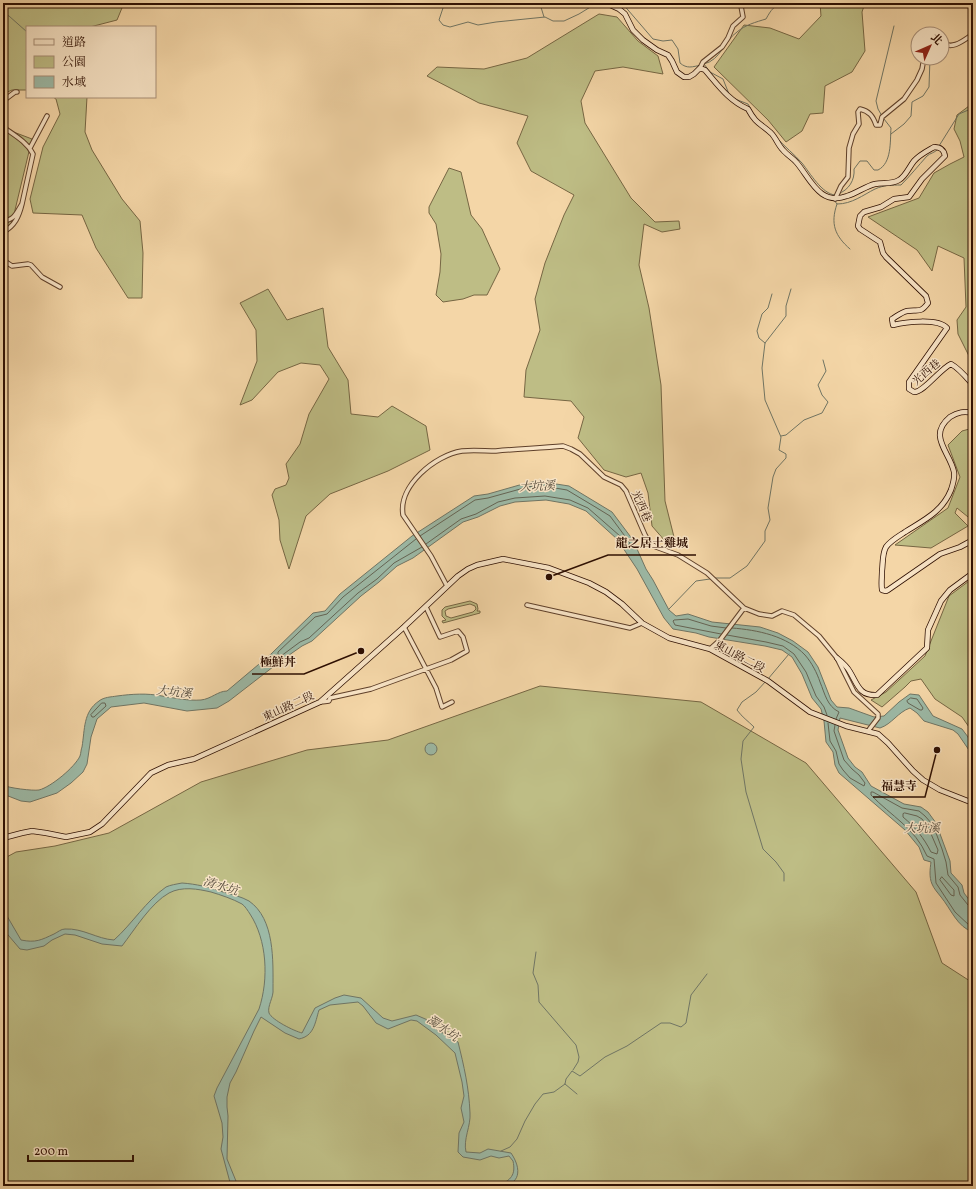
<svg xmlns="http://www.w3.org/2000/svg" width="976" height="1189" font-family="Vollkorn,'Noto Serif TC',serif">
  <rect width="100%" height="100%" fill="#f4d6a7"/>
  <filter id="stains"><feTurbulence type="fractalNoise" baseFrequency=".005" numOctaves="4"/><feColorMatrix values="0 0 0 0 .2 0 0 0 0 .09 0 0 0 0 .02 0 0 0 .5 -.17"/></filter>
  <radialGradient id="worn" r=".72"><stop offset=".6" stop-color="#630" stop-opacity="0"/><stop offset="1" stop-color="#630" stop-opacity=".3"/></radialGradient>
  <path fill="#bebd85" stroke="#766643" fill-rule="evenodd" d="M 3,3 L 124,3 L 117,20 L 90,27 L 27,27 L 27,90 L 12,90 L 3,94 Z
    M 820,3 L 865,3 L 862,12 L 865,51 L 852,72 L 825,86 L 823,113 L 810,114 L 802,131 L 786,142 L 768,120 L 714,67 L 744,25 L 770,28 L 799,39 L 821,16 Z
    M 599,14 L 617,17 L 638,41 L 658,56 L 663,74 L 623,67 L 595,71 L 581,101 L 585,123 L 631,198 L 655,222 L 679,221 L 680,229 L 662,232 L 644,224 L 639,265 L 649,308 L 661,385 L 665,501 L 674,537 L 665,541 L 652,526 L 648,493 L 641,473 L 626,477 L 604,470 L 578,438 L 584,417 L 571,401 L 524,397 L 526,370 L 540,330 L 535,299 L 545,263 L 564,215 L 574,195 L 531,171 L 517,143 L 528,116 L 479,103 L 427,76 L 437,67 L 484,69 L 527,58 Z
    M 53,97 L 87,97 L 85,132 L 92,150 L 122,199 L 140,221 L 143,253 L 142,298 L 128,298 L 96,248 L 82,215 L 33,213 L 30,199 L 43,147 L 60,114 L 56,99 Z
    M 973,103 L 973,364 L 958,334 L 957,320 L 966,307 L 964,258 L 938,246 L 932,271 L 917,250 L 868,217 L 919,198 L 934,173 L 950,164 L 964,157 L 960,141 L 954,129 L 957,115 Z
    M 3,128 L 32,139 L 15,210 L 16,223 L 3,229 Z
    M 449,168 L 461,172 L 471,215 L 482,229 L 500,269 L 487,295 L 474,295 L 463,299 L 443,302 L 436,295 L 440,272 L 441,254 L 436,224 L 429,213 L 429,207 Z
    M 268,289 L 287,320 L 323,308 L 328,347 L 348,380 L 351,414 L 378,417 L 392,406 L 426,426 L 430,450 L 388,471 L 330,494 L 306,516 L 289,569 L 280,540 L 279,520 L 272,495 L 275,489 L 286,485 L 289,478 L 286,464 L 300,444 L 309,414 L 329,379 L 320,365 L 301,363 L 278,372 L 252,400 L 240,405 L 257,361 L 256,330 L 240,303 Z
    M 973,428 L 973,521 L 957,508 L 955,513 L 968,526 L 931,548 L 895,545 L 948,508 L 960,477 L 948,445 L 962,431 Z
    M 973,578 L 973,688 L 972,692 L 973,693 L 973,726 L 969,727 L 962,717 L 935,699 L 921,679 L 911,681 L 905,687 L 882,707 L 871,700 L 886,692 L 925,656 L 949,596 Z
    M 470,601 L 477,604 L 478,609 L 477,611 L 480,611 L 480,613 L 443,623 L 442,621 L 446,620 L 442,616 L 442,610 L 445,607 ZM 470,604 L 475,606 L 476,609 L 473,612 L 451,618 L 446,616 L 445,611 L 448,609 Z
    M 540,686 L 701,702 L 806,763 L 916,892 L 942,963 L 973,983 L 973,1186 L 3,1186 L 3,859 L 16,852 L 55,846 L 109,833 L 201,782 L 307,750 L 388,740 Z"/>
  <path fill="#9cb9a6" stroke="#707564" d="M 537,481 L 569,486 L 612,512 L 633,540 L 646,569 L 653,580 L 669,610 L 676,616 L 688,614 L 712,622 L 760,627 L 778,633 L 793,641 L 808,652 L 818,667 L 831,700 L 837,707 L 849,708 L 874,717 L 884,716 L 899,702 L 910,694 L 919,695 L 933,716 L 962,729 L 968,737 L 973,750 L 973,756 L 958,734 L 953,730 L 924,721 L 917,713 L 910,708 C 898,712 892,724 880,728 L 840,718 L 838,730 L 848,758 L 855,767 L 862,772 L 871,786 L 904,804 L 921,807 L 928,812 L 936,823 L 950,861 L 951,873 L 962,885 L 964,893 L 973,905 L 973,932 C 957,927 951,909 941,897 C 938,893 934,889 932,884 C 929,877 930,869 931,862 L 924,860 L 919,847 L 905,830 L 839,773 L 835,765 L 833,752 L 826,742 L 824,721 L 821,709 L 812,698 L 802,674 L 792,657 L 782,650 L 765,646 L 709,637 L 696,633 L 673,629 L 664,618 L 637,569 L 617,539 L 586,511 L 569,504 L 546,500 L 515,502 L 500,506 L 478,517 L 463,522 L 413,558 L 397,566 L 379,582 L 361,596 L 312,641 L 302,646 L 282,660 L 229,701 L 217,708 L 187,711 L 144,703 L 111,707 L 97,719 L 91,737 L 87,764 L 83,772 L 71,783 L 57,793 L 30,802 L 21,801 L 3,794 L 3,785 C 8,788 33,791 39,790 C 51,787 75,767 80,756 C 81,753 81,749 82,747 C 85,729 83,712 99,701 C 104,697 111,697 117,696 C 132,694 147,693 162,696 C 175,698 188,701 201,700 C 211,699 218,691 227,691 L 271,654 L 313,613 L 325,611 L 340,594 L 412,536 L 474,496 L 488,494 L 523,484 Z
    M425 749a6 6 0 1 1 12 0a6 6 0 1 1-12 0Z
    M 182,883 C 196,884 209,887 223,892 C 231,894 242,897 249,901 C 275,919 273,961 273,989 C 274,997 267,1006 269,1013 C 272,1020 294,1031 302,1033 L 315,1008 L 335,998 L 344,995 L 361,998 L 383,1018 L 392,1021 L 416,1015 L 430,1021 L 439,1032 L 447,1034 L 458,1042 C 464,1066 469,1088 470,1113 C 471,1126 463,1139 466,1152 L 480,1153 L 488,1149 L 511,1153 C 522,1169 521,1186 498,1186 C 511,1180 516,1175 513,1161 L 509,1156 L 499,1158 L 491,1156 L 480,1160 L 463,1157 L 458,1152 L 459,1133 L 464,1122 L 461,1108 L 464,1096 L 462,1082 L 455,1053 L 436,1035 L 417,1021 L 411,1020 L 388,1029 L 376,1023 L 363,1006 L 358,1002 L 330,1005 L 319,1010 C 315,1023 314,1036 299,1039 L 285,1033 L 261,1017 L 254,1031 L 236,1072 L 230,1083 L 227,1097 L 227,1107 L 228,1116 L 227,1159 L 238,1186 L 231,1186 L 221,1149 L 223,1137 L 222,1123 L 214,1096 L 217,1088 L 259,1009 C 269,979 267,940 250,914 C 248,911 245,906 242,904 C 233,899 221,895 211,892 C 198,889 182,886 169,893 C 151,903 135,929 122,946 L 102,944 L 75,935 L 65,934 L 52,940 L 44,946 L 27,950 L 20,949 L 3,929 L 3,913 L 7,916 L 21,940 C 36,943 41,940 54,934 C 58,932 61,929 65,929 C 83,928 97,939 114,940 C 132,924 146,901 166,887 C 170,885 177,884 182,883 Z"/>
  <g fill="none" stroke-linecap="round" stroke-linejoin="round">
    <path stroke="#646454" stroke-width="1" d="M 420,536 L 475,500 L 488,498 L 524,488 L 537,485 L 567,490 L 597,508 L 610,516 L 630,543 L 629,545 L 626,545 L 620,536 L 588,508 L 570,500 L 545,496 L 515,498 L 498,502 L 476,514 L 461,519 L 426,544
      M 416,539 L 343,597 L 327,614 L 315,617 L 278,652 L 278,655 L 281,656 L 300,642 L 309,638 L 358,593 L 377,579 L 394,563 L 422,547
      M 732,628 C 758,630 787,636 805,655 C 812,663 817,673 820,682 C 825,694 827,706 839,712 L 836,719
      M 721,634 L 675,625 L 673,621 L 674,620 L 688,619 L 711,626 L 726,628
      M 727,635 L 766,642 L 783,646 L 794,654 L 806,672 L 816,696 L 824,707 L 827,715
      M 911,698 L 917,699 L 923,708 L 922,710 L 920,710 L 908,703 L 907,701 Z
      M 102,703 L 105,703 L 106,706 L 94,717 L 92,717 L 91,715 Z
      M 828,723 L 830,741 L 836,751 L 839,764 L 843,770 L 850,778 L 864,786 L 865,783 L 859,775 L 852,769 L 844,760 L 834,731 L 835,725
      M 905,813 L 917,816 L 922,819 L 928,827 L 938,850 L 937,854 L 931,852 C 924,838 915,827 903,817 L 903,814 Z
      M 942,877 L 954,890 L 954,896 L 951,895 L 940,880 Z
      M 973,907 L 968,905 L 960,895 L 958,887 L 948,875 L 946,862 L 942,849 L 933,825 L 925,816 L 919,811 L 902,808 L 873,792 L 871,792 L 871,795 C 891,816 915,828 927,856 L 934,859 L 936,883 L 955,912 L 970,926 L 973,927"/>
    <path stroke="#707564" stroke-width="1" d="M 439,3 L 443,8 L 439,20 L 443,25 L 450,27 L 468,22 L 478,25 L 496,22 L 545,17 L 553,21 L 564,21 L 579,14 L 592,6 L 593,3
      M 538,3 L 540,4 L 544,17
      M 622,3 L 653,39 L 663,41 L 672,40 L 678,49 L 680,63 C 687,69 692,67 701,65
      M 769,3 L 772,7
      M 3,13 L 9,16 L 27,32
      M 942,53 L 945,53 L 947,49
      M 704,64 L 710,72 L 723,79 L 729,94
      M 704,64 C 721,60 724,41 737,32 C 745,25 756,22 766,19 C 771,10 774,5 784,3
      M 735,99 L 748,104 L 754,115
      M 882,116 L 878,109 L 876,101 L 894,26
      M 757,119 L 767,127
      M 891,134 L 904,124 L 911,116 L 912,102 L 923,96 L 929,87 L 930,58
      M 777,138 C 785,147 794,154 802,163 C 810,173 822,194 835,195
      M 939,146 L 959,114 L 973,108
      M 838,194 C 849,190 855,180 854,169 L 860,161 L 867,161 L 874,170 L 878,170 C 892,163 890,141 891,128 L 884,119
      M 834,200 L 837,204 C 852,204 863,195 875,189 C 884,185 892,185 901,185 C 910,176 918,166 927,156 C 930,153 935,153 938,149
      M 837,204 C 830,224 835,236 850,249
      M 765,343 L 759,338 L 757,331 L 762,314 L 768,308 L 772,294
      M 781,436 L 786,435 L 804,420 L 822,413 L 828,402 L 822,395 L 818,385 L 826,371 L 823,360
      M 715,578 L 730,578 L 747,566 L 765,541 L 765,531 L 770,520 L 768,508 L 773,477 L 776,469 L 786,458 L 786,454 L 779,450 L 781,437 L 765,400 L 762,368 L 765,343 L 786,316 L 786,306 L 791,289
      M 669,609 L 696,581 L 710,579
      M 768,679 L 789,654
      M 766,681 L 756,692 L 742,702 L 737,710 C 742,717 748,721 754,727 L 743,741 L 741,759 L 746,792 L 763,849 L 776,862 L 784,873 L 784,881
      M 536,952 L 533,973 L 538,985 L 539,1002 L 576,1045 L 579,1057 L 578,1062 L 573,1070
      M 565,1084 L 577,1094
      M 501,1151 L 510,1147 L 517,1139 L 525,1121 L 535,1104 L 543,1094 L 554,1092 L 565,1084 L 566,1079 L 572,1071 L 580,1076 L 605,1057 L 627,1046 L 661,1023 L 670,1023 L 681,1027 L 686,1023 L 691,995 L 707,974"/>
    <defs>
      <path id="street" d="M 966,5 L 973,5
        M 942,42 C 952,51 964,40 973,34
        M 700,68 L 703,62 L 722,47 L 728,38 L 733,26 L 743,17 L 741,6 L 742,3
        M 3,101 L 15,92 L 17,92
        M 3,127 C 14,135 27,142 33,154 L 22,204
        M 30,148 L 47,116
        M 835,199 L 841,186 L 848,177 L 849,148 L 853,134 L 859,124 L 858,112 L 860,109 C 869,111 873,116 876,125 L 880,125 L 882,117 L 904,99 L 917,80 L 922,69 L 924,58
        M 3,221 C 15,220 16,213 22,204 C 19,216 15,226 3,232
        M 3,260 L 12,266 L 28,264 L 31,265 L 42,277 L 60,287
        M 447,586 L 431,556 L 403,515 C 398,486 435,455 462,451 C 473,450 485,451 496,451 C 518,449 541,448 563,446 L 571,449 L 580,454 L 604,477 L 621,485 L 626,491 L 645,535 L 650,543 L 656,547 L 678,555 L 707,573 L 744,608 L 759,614 L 772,616 L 782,611 L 794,615 L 819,636 L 837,658 L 854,692 L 878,714 L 878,718 L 868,731
        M 527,605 L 630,628 L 642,623
        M 404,627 L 436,688 L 442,707 L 452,702
        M 710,649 L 720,640 L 744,608
        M 321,702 L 329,701 L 330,698 L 371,689 L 451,660 L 467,651 L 463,637 L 458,631 L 440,637 L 426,607"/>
      <path id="secondary" d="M 606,3 L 619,9 L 625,14 L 633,30 L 643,40 L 657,50 L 668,55 L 672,61 L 677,72 L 684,77 L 689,77 L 694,74 L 700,68 L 705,70 C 718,85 729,101 748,109 C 756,124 760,123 771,133 C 776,138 778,145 783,150 C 787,155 793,158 797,163 C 811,180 820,206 847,196 C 857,193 866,186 875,184 C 883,182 891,185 899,180 C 906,176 909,167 914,161 C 919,155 927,151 934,147 C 941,147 944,150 945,156 L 922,179 L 909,197 L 894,199 L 881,207 L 864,212 L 860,216 L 858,226 L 860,229 L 880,242 L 883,253 L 886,257 L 926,296 L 928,303 C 920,314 918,309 907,311 C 902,312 897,316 892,319 L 893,325 C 905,322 938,318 947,328 L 909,382 L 909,389 L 914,392 C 923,393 940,369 951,364 C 960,369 966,377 973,385
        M 973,413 C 964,411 958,412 950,417 C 927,436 950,452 954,472 C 955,478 953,484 951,490 C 942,512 924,520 905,532 C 899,536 890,541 886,547 C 882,554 883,564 882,571 C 882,577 881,584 882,590 L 886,591 L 888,590 L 940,554 L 960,547 L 973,540
        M 837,658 C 842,662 847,666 850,672 C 858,685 859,696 877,695 L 927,648 L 928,630 L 941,601 L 950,590 L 973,573
        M 3,838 L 22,833 L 32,831 L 46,833 L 66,837 L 90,832 L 102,824 L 151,773 L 168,765 L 194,759 L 320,702 L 404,627 L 458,576 L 468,569 L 477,565 L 503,559 L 549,568 L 589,583 L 606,592 L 622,604 L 642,623 L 669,638 L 710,649 L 768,681 L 810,712 L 846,726 L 878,734 L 888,743 L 913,771 L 923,780 L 940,790 L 973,803"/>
    </defs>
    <use href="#street" stroke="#5f402a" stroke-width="5.5"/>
    <use href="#secondary" stroke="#2d0e01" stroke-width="6"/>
    <use href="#street" stroke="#f8e4c6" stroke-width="3.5"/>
    <use href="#secondary" stroke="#f8e4c6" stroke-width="4.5"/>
  </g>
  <g text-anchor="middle" stroke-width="3" stroke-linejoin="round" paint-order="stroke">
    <g font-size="11" fill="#2d0e01" stroke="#f8e4c6">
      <text transform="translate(926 372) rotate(-40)" y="4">光西巷</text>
      <text transform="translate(642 506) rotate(66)" y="4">光西巷</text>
      <text transform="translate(740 656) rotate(28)" y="4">東山路二段</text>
      <text transform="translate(288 706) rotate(-25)" y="4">東山路二段</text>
    </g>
    <g font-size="12" font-style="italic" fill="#544a3b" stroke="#f8e4c6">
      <text transform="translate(537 486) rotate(-2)" y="4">大坑溪</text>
      <text transform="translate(174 692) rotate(6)" y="4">大坑溪</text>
      <text x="922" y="832">大坑溪</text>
      <text transform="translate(221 886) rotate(17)" y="4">清水坑</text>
      <text transform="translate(443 1028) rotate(35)" y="4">濁水坑</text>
    </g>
  </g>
  <path fill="none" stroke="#2d0e01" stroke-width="1.5" d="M549 577L608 555H696M361 651L304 674H252M937 750L925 797H873"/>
  <g fill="#2d0e01" stroke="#f8e4c6" stroke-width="1.5">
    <circle cx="549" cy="577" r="4"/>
    <circle cx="361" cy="651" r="4"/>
    <circle cx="937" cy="750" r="4"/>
  </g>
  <g font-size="12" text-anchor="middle" font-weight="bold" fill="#2d0e01" stroke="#f8e4c6" stroke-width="3" stroke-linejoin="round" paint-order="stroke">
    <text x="652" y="547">龍之居土雞城</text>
    <text x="278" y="666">極鮮丼</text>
    <text x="899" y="790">福慧寺</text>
  </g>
  <rect width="976" height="1189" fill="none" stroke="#f4d6a7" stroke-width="16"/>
  <rect x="4" y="4" width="968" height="1181" fill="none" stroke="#2d0e01" stroke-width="2"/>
  <rect x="8" y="8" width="960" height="1173" fill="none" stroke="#2d0e01"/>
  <rect x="26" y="26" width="130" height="72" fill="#f8e4c6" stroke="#a78e77"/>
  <rect x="34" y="39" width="20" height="6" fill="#f8e4c6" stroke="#a78e77"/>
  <text x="62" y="46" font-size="12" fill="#2d0e01">道路</text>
  <rect x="34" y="56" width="20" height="12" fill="#bebd85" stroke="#a78e77"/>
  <text x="62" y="66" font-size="12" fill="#2d0e01">公園</text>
  <rect x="34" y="76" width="20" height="12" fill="#9cb9a6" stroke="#a78e77"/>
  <text x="62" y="86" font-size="12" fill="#2d0e01">水域</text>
  <g transform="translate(930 46) rotate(45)"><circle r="19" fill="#f8e4c6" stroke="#a78e77"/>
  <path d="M0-3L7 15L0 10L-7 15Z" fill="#8f2418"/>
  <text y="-6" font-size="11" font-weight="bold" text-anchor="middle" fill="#2d0e01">北</text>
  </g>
  <path d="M28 1155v6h105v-6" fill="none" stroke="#2d0e01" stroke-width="2"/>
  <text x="34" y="1155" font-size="12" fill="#2d0e01" stroke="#f8e4c6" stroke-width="3" paint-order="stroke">200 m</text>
  <rect width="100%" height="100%" filter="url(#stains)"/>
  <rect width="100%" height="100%" fill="url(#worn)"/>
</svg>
